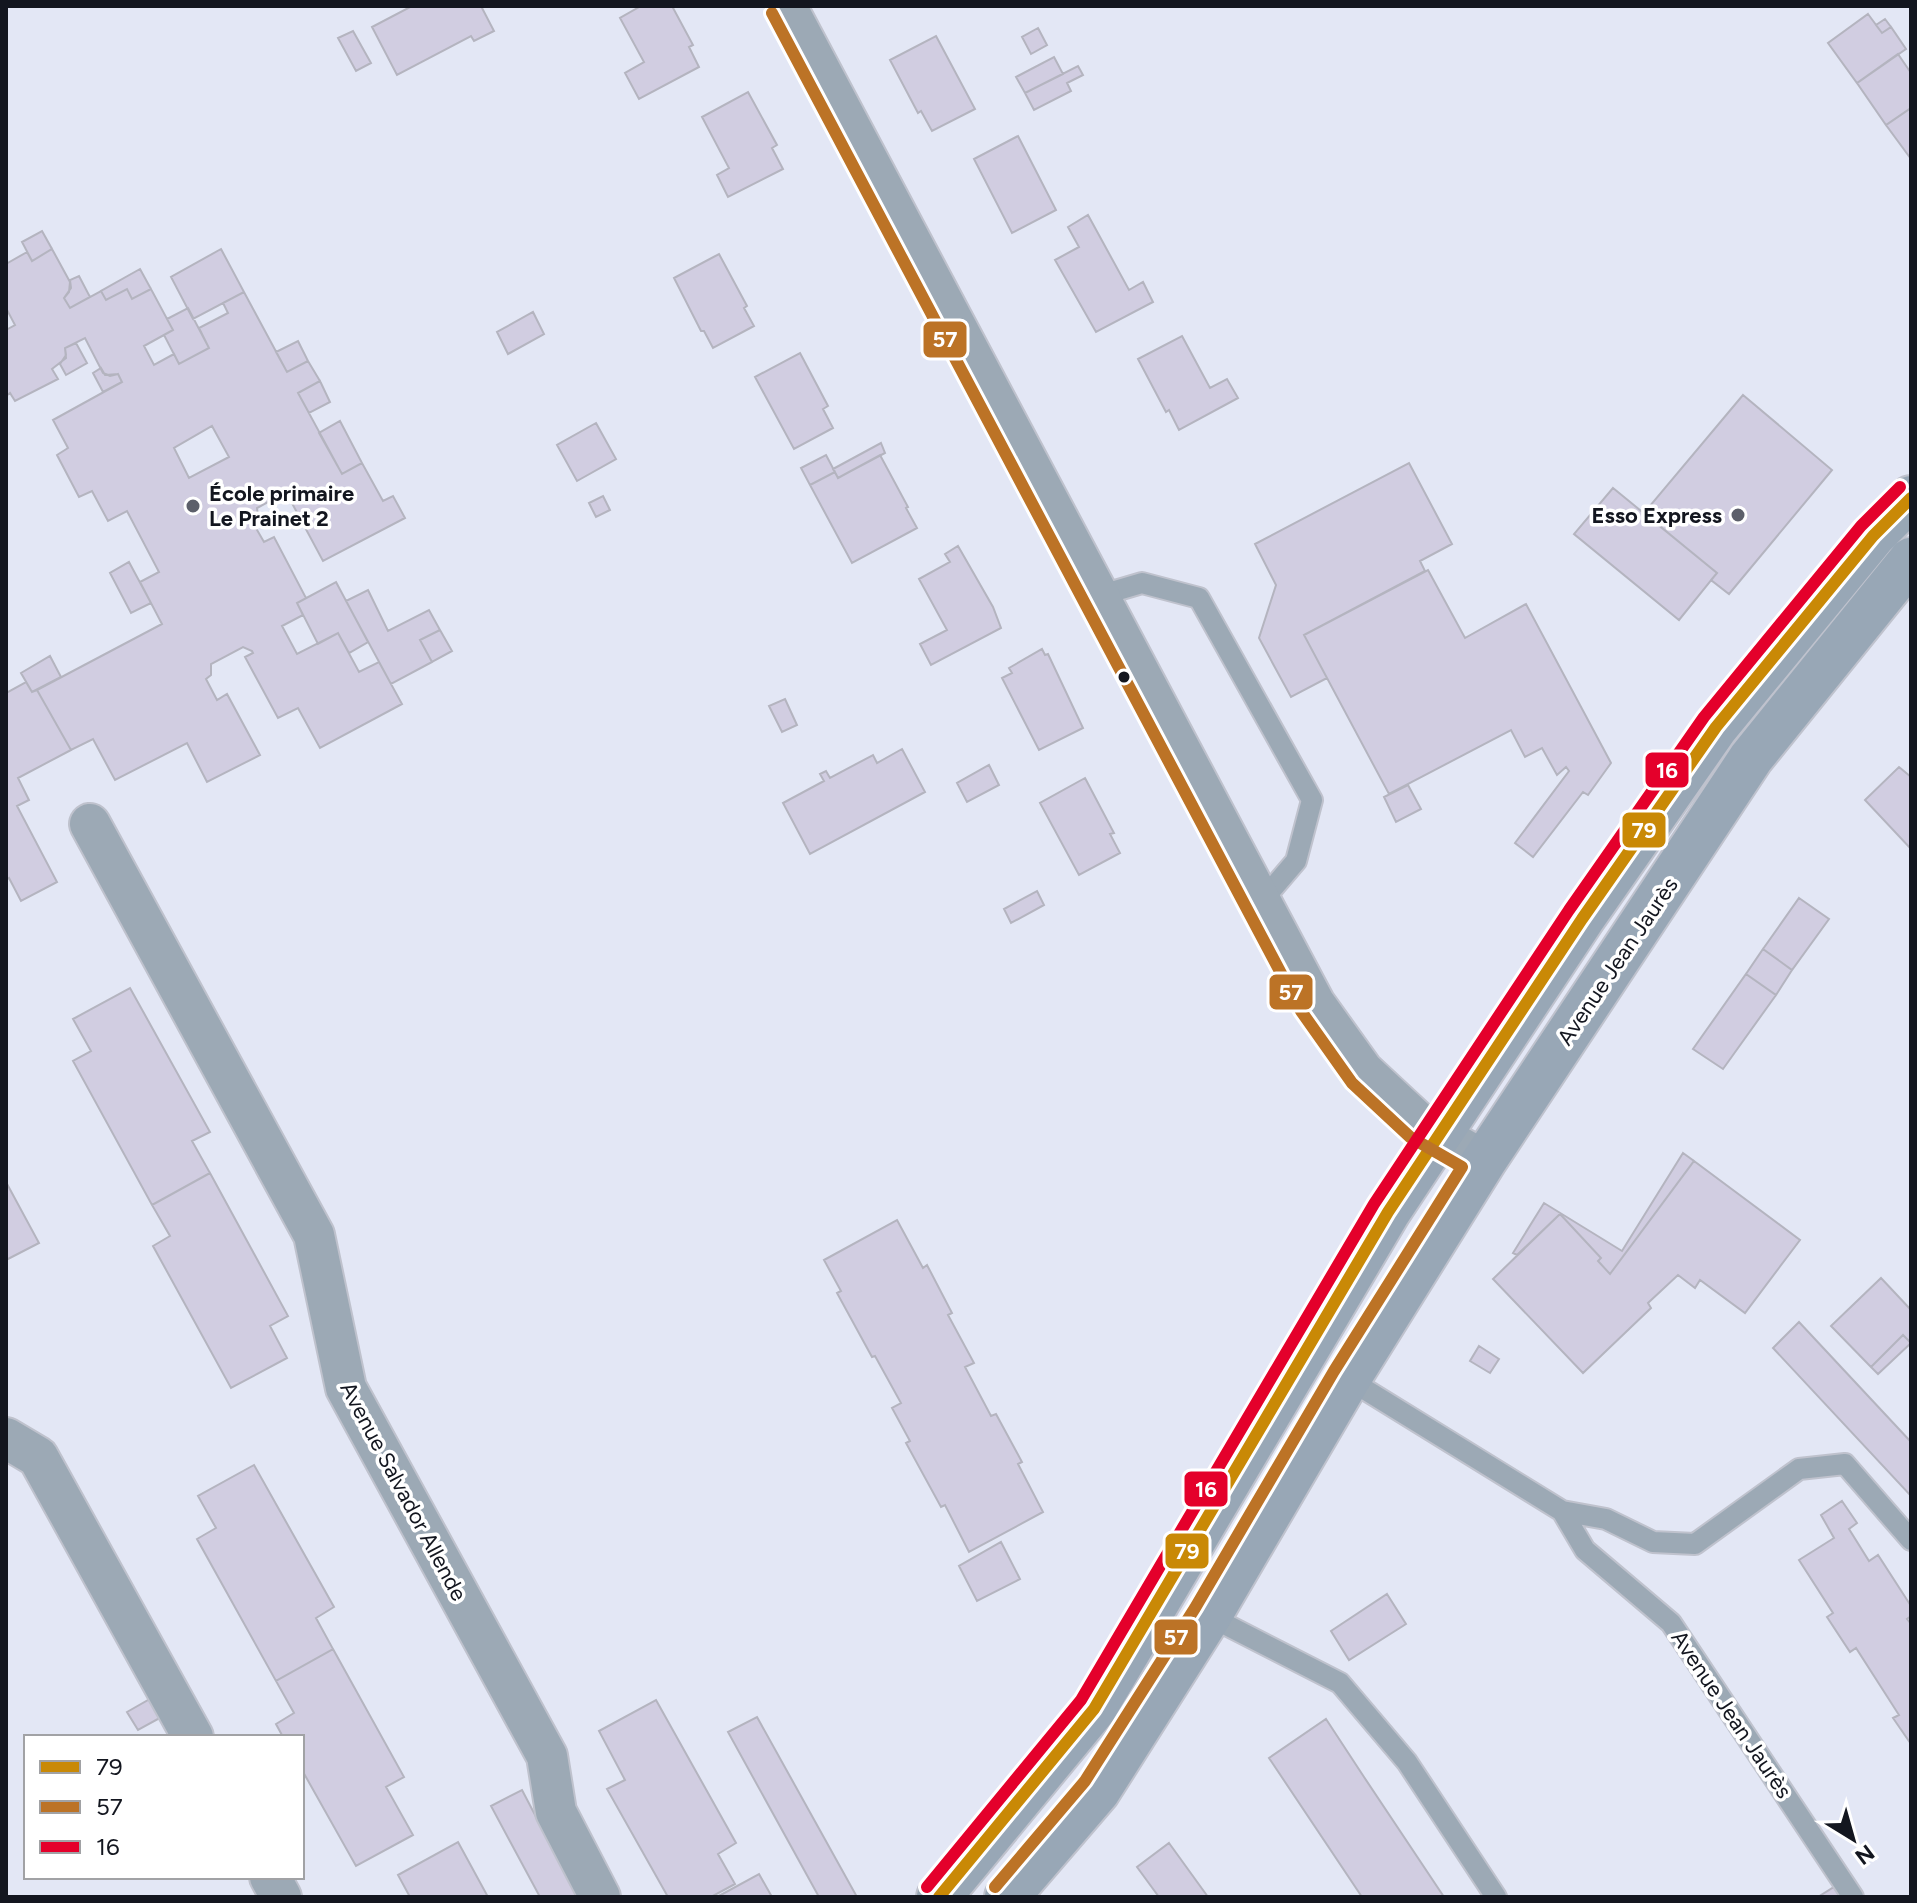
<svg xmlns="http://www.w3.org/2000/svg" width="1917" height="1903" font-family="Figtree,sans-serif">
  <rect width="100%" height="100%" fill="#e3e7f5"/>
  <path fill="#d1cde1" stroke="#b4b4bf" stroke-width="2" fill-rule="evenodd" d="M 412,6 L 481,6 L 494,31 L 474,41 L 471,36 L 397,75 L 372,27 Z
    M 641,6 L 672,6 L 693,45 L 689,47 L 699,67 L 639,99 L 625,73 L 644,62 L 620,18 Z
    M 1868,14 L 1882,33 L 1891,27 L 1906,49 L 1857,83 L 1828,43 Z
    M 1885,19 L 1891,27 L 1882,33 L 1876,25 Z
    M 1038,28 L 1047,45 L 1031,54 L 1022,37 Z
    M 353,31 L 371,63 L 356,71 L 338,38 Z
    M 936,36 L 975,109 L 932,131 L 921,111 L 918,113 L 890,60 Z
    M 1898,54 L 1911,73 L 1911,108 L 1886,125 L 1857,83 Z
    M 1054,57 L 1063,74 L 1025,93 L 1016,77 Z
    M 1078,66 L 1083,75 L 1067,83 L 1071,91 L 1034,110 L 1025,93 Z
    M 748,92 L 777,145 L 772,148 L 783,169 L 728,197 L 717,175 L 729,168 L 702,117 Z
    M 1911,108 L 1911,159 L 1886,125 Z
    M 1018,136 L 1056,210 L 1012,233 L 974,159 Z
    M 1088,215 L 1129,290 L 1143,282 L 1153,302 L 1096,332 L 1055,260 L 1079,247 L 1068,227 Z
    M 42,231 L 52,249 L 32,261 L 22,242 Z
    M 52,249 L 70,282 L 69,292 L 64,298 L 70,308 L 101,291 L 106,300 L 127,289 L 132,299 L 151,289 L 173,330 L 144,346 L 154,365 L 174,354 L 179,364 L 209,348 L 199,328 L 228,313 L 223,303 L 244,292 L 287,372 L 308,361 L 320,381 L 298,393 L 342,474 L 362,463 L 383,501 L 393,496 L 405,518 L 323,561 L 286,492 L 257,508 L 258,516 L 253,523 L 264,542 L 274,537 L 306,598 L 297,603 L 303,615 L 282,626 L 297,654 L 338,633 L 359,672 L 379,662 L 402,704 L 320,748 L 298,708 L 278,718 L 245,657 L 253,653 L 252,651 L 243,647 L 211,664 L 211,675 L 206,679 L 217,700 L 227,694 L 260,755 L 207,782 L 187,743 L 115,780 L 93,739 L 71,750 L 37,690 L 162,624 L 140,582 L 159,572 L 127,511 L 108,521 L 92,491 L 79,497 L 57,455 L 68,448 L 53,420 L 122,382 L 118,374 L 110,376 L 103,373 L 85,338 L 65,348 L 66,358 L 52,369 L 58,379 L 15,401 L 10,393 L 6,396 L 6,330 L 15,325 L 6,308 L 6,264 L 27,252 L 32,261 ZM 212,426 L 229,457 L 189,478 L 174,448 Z
    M 221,249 L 244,292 L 193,319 L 171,277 Z
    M 719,254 L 747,306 L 744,308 L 754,326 L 713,348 L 704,331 L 701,331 L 674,278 Z
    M 140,269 L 151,289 L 132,299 L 127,289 L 106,300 L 101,291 Z
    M 79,276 L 90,297 L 70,308 L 64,298 L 71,288 L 70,280 Z
    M 188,308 L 209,348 L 179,364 L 164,335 L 173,330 L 167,319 Z
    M 533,312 L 544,334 L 508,354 L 497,332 Z
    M 1182,336 L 1210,388 L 1227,379 L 1238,398 L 1179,430 L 1169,410 L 1166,412 L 1138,359 Z
    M 298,341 L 308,361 L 287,372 L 276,352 Z
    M 76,343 L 87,363 L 66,375 L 60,364 L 66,355 L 65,348 Z
    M 800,353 L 828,406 L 823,409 L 833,428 L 794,449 L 755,377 Z
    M 101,368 L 105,375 L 118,374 L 122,382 L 103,392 L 93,373 Z
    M 320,381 L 330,402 L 309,413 L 298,393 Z
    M 1743,395 L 1832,470 L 1729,594 L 1711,580 L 1717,573 L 1644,513 Z
    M 340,421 L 362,463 L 342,474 L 319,433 Z
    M 596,423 L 616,459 L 577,481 L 557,445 Z
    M 881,443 L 885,453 L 838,478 L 833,469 Z
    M 826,455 L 835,472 L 810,485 L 801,468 Z
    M 880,455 L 908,507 L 906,508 L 917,528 L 852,563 L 810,485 L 835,472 L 838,478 Z
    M 1409,463 L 1452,544 L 1420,561 L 1425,571 L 1304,635 L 1327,678 L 1291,697 L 1259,638 L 1276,585 L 1255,544 Z
    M 1613,488 L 1717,573 L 1679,620 L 1574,534 Z
    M 603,496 L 610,510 L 596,517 L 589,503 Z
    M 958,546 L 993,607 L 1001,628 L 931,665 L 920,644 L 947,630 L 919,579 L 950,562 L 945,554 Z
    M 129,562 L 151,603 L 131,613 L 110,573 Z
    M 1428,570 L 1465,638 L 1526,604 L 1611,763 L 1588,795 L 1583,792 L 1533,857 L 1515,843 L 1569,771 L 1566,767 L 1557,775 L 1542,748 L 1525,757 L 1511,730 L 1389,794 L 1304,635 Z
    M 336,582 L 368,642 L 349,653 L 338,633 L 318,644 L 297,603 Z
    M 368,590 L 388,631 L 429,610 L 440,630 L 420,640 L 432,662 L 391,684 L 346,601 Z
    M 440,630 L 452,651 L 432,662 L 420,640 Z
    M 1042,649 L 1045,655 L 1048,654 L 1083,728 L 1039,750 L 1002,678 L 1012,673 L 1009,668 Z
    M 50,656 L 61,677 L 32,692 L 21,673 Z
    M 26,682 L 32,692 L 37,690 L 71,750 L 18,778 L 29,800 L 17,806 L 57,882 L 21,901 L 9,878 L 6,880 L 6,693 Z
    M 785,699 L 797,725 L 782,732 L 769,706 Z
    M 902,749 L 925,792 L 810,854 L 783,803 L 824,781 L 820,774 L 826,771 L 830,778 L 873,755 L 877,763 Z
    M 989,765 L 999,785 L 967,802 L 957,783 Z
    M 1899,767 L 1911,777 L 1911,849 L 1865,800 Z
    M 1085,778 L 1114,833 L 1110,834 L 1120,853 L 1079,875 L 1040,803 Z
    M 1408,785 L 1421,809 L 1396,822 L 1384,797 Z
    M 1037,891 L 1044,905 L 1011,923 L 1004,909 Z
    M 1799,898 L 1829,919 L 1792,970 L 1763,949 Z
    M 1763,949 L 1792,970 L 1776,995 L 1746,974 Z
    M 1746,974 L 1776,995 L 1723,1069 L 1693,1049 Z
    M 130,988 L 210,1132 L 192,1141 L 210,1173 L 152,1205 L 73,1061 L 91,1051 L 73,1019 Z
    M 1683,1153 L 1694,1161 L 1610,1274 L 1598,1261 L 1601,1258 L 1560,1214 L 1517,1255 L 1513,1253 L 1544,1203 L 1622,1251 Z
    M 1694,1161 L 1800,1240 L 1745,1313 L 1700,1280 L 1695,1288 L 1678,1275 L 1648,1303 L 1651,1308 L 1583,1373 L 1493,1279 L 1560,1214 L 1601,1258 L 1598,1261 L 1610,1274 Z
    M 210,1173 L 288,1316 L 270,1326 L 287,1358 L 231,1388 L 153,1246 L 170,1236 L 152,1205 Z
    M 6,1182 L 39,1243 L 6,1260 Z
    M 897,1220 L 923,1268 L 927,1265 L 952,1313 L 948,1315 L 974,1363 L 965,1367 L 991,1416 L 996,1414 L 1022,1462 L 1018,1464 L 1043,1512 L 969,1552 L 945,1505 L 941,1507 L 906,1443 L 910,1441 L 892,1408 L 901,1403 L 875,1356 L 872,1357 L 837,1293 L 841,1291 L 824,1260 Z
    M 1881,1278 L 1911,1310 L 1911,1343 L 1903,1335 L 1871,1367 L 1831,1326 Z
    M 1799,1322 L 1911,1442 L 1911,1496 L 1773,1348 Z
    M 1903,1335 L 1911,1343 L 1878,1374 L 1871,1367 Z
    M 1479,1346 L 1499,1359 L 1490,1373 L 1470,1361 Z
    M 254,1465 L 334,1607 L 316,1618 L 333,1649 L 276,1681 L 197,1539 L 216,1528 L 198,1496 Z
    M 1842,1501 L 1857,1523 L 1849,1529 L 1869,1561 L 1878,1555 L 1911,1606 L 1911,1616 L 1907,1619 L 1911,1624 L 1911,1744 L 1893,1718 L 1899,1715 L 1856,1648 L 1850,1652 L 1827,1617 L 1833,1613 L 1799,1560 L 1834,1538 L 1821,1515 Z
    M 1001,1542 L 1020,1579 L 977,1601 L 959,1566 Z
    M 1387,1594 L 1406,1624 L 1349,1660 L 1331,1631 Z
    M 333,1649 L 404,1777 L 386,1787 L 413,1835 L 356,1866 L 302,1770 L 302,1737 L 283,1737 L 276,1724 L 294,1713 L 276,1681 Z
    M 157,1695 L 167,1714 L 138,1730 L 127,1712 Z
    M 656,1700 L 736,1843 L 718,1854 L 735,1884 L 711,1897 L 668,1897 L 607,1789 L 625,1780 L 599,1731 Z
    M 757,1717 L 857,1897 L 819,1897 L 728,1732 Z
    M 1326,1719 L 1364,1777 L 1444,1897 L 1362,1897 L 1269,1758 Z
    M 522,1790 L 578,1897 L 540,1897 L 491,1806 Z
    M 458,1842 L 488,1897 L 410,1897 L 398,1875 Z
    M 1169,1843 L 1208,1897 L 1159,1897 L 1137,1867 Z
    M 759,1874 L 772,1897 L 717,1897 Z
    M 1834,1887 L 1840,1897 L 1818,1897 Z"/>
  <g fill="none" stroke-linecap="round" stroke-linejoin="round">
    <defs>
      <path id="service" d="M 1098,596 L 1142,583 L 1199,598 L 1312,800 L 1296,861 L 1261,902
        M 1348,1379 L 1562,1511 L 1585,1550 L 1671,1623 L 1853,1897
        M 1562,1511 L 1606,1519 L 1653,1542 L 1695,1544 L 1799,1469 L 1845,1464 L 1911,1540
        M 1209,1616 L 1340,1683 L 1407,1762 L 1496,1897"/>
      <path id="minor" d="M 786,6 L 1315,1004 L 1363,1071 L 1420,1124 L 1484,1161
        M 90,824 L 314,1235 L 346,1388 L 547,1756 L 556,1812 L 600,1897
        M 6,1438 L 38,1457 L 193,1737
        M 270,1877 L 281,1897"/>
      <path id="secondary" d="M 939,1897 L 1094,1709 L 1388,1212 L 1582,919 L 1716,727 L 1873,536 L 1911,498
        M 1007,1897 L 1098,1791 L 1209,1616 L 1348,1379 L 1484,1161 L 1751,758 L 1911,560"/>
    </defs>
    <use href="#service" stroke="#bfc2cd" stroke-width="24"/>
    <use href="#minor" stroke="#bfc2cd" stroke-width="44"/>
    <use href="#secondary" stroke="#bfc2cd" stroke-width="48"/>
    <use href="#service" stroke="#9ca9b5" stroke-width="20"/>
    <use href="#minor" stroke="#9ca9b5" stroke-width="40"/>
    <use href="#secondary" stroke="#98a7b6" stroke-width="44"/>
    <defs>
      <path id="bus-1" d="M 939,1897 L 1094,1709 L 1388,1212 L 1582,919 L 1716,727 L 1873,536 L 1911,498"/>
      <path id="bus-2" d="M 772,13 L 1301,1011 L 1352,1083 L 1410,1137 L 1462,1167 L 1334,1371 L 1195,1608 L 1085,1781 L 995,1887"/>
      <path id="bus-3" d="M 927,1887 L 1081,1700 L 1374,1204 L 1569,910 L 1704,717 L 1861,526 L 1900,487"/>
    </defs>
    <use href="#bus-1" stroke="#fff" stroke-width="18"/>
    <use href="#bus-2" stroke="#fff" stroke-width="18"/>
    <use href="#bus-3" stroke="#fff" stroke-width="18"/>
    <use href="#bus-1" stroke="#c98906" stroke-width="12"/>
    <use href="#bus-2" stroke="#bc7326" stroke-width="12"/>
    <use href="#bus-3" stroke="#e4002b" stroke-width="12"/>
  </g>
  <g fill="#5c5f6a" stroke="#fff" stroke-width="3">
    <circle cx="193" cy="506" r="8"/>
    <circle cx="1738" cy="515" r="8"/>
  </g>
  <circle fill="#13161f" stroke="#fff" stroke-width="3" cx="1124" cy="677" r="7"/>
  <g text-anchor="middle" stroke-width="7" stroke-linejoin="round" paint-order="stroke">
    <g font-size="22" font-weight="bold" fill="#13161f" stroke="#fff" text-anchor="start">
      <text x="209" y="501">École primaire<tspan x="209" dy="25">Le Prainet 2</tspan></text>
      <text x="1722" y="523" text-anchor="end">Esso Express</text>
    </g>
    <g font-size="22" fill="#13161f" stroke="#fff">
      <text transform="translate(1617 961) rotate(-56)" y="8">Avenue Jean Jaurès</text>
      <text transform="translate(404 1491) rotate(62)" y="8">Avenue Salvador Allende</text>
      <text transform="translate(1732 1714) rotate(56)" y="8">Avenue Jean Jaurès</text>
    </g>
  </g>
  <g stroke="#fff" stroke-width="3">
    <rect x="922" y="320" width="46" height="39" rx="8" fill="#bc7326"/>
    <rect x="1644" y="751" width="46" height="38" rx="8" fill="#e4002b"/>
    <rect x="1621" y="811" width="46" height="38" rx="8" fill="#c98906"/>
    <rect x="1268" y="973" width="46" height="38" rx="8" fill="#bc7326"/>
    <rect x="1183" y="1470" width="46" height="38" rx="8" fill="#e4002b"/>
    <rect x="1164" y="1532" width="46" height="38" rx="8" fill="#c98906"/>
    <rect x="1153" y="1618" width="46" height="38" rx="8" fill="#bc7326"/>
  </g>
  <g font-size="22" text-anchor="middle" font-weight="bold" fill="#fff">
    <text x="945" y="347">57</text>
    <text x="1667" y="778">16</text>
    <text x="1644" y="838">79</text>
    <text x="1291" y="1000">57</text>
    <text x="1206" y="1497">16</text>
    <text x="1187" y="1559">79</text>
    <text x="1176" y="1645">57</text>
  </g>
  <rect width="1917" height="1903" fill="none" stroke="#13161f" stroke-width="16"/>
  <rect x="24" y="1735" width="280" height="144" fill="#ffffff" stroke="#a1a2a5" stroke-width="2"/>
  <rect x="40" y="1761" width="40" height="12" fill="#c98906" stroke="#a1a2a5" stroke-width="2"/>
  <text x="96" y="1775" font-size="24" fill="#13161f">79</text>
  <rect x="40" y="1801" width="40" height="12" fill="#bc7326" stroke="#a1a2a5" stroke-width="2"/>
  <text x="96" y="1815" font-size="24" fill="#13161f">57</text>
  <rect x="40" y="1841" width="40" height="12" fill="#e4002b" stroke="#a1a2a5" stroke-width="2"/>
  <text x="96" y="1855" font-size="24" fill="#13161f">16</text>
  <g transform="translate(1853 1839) rotate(143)" stroke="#ffffff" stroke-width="6" paint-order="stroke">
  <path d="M0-6L14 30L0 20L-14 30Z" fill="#13161f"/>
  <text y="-12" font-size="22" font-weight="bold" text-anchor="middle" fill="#13161f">N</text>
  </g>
</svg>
